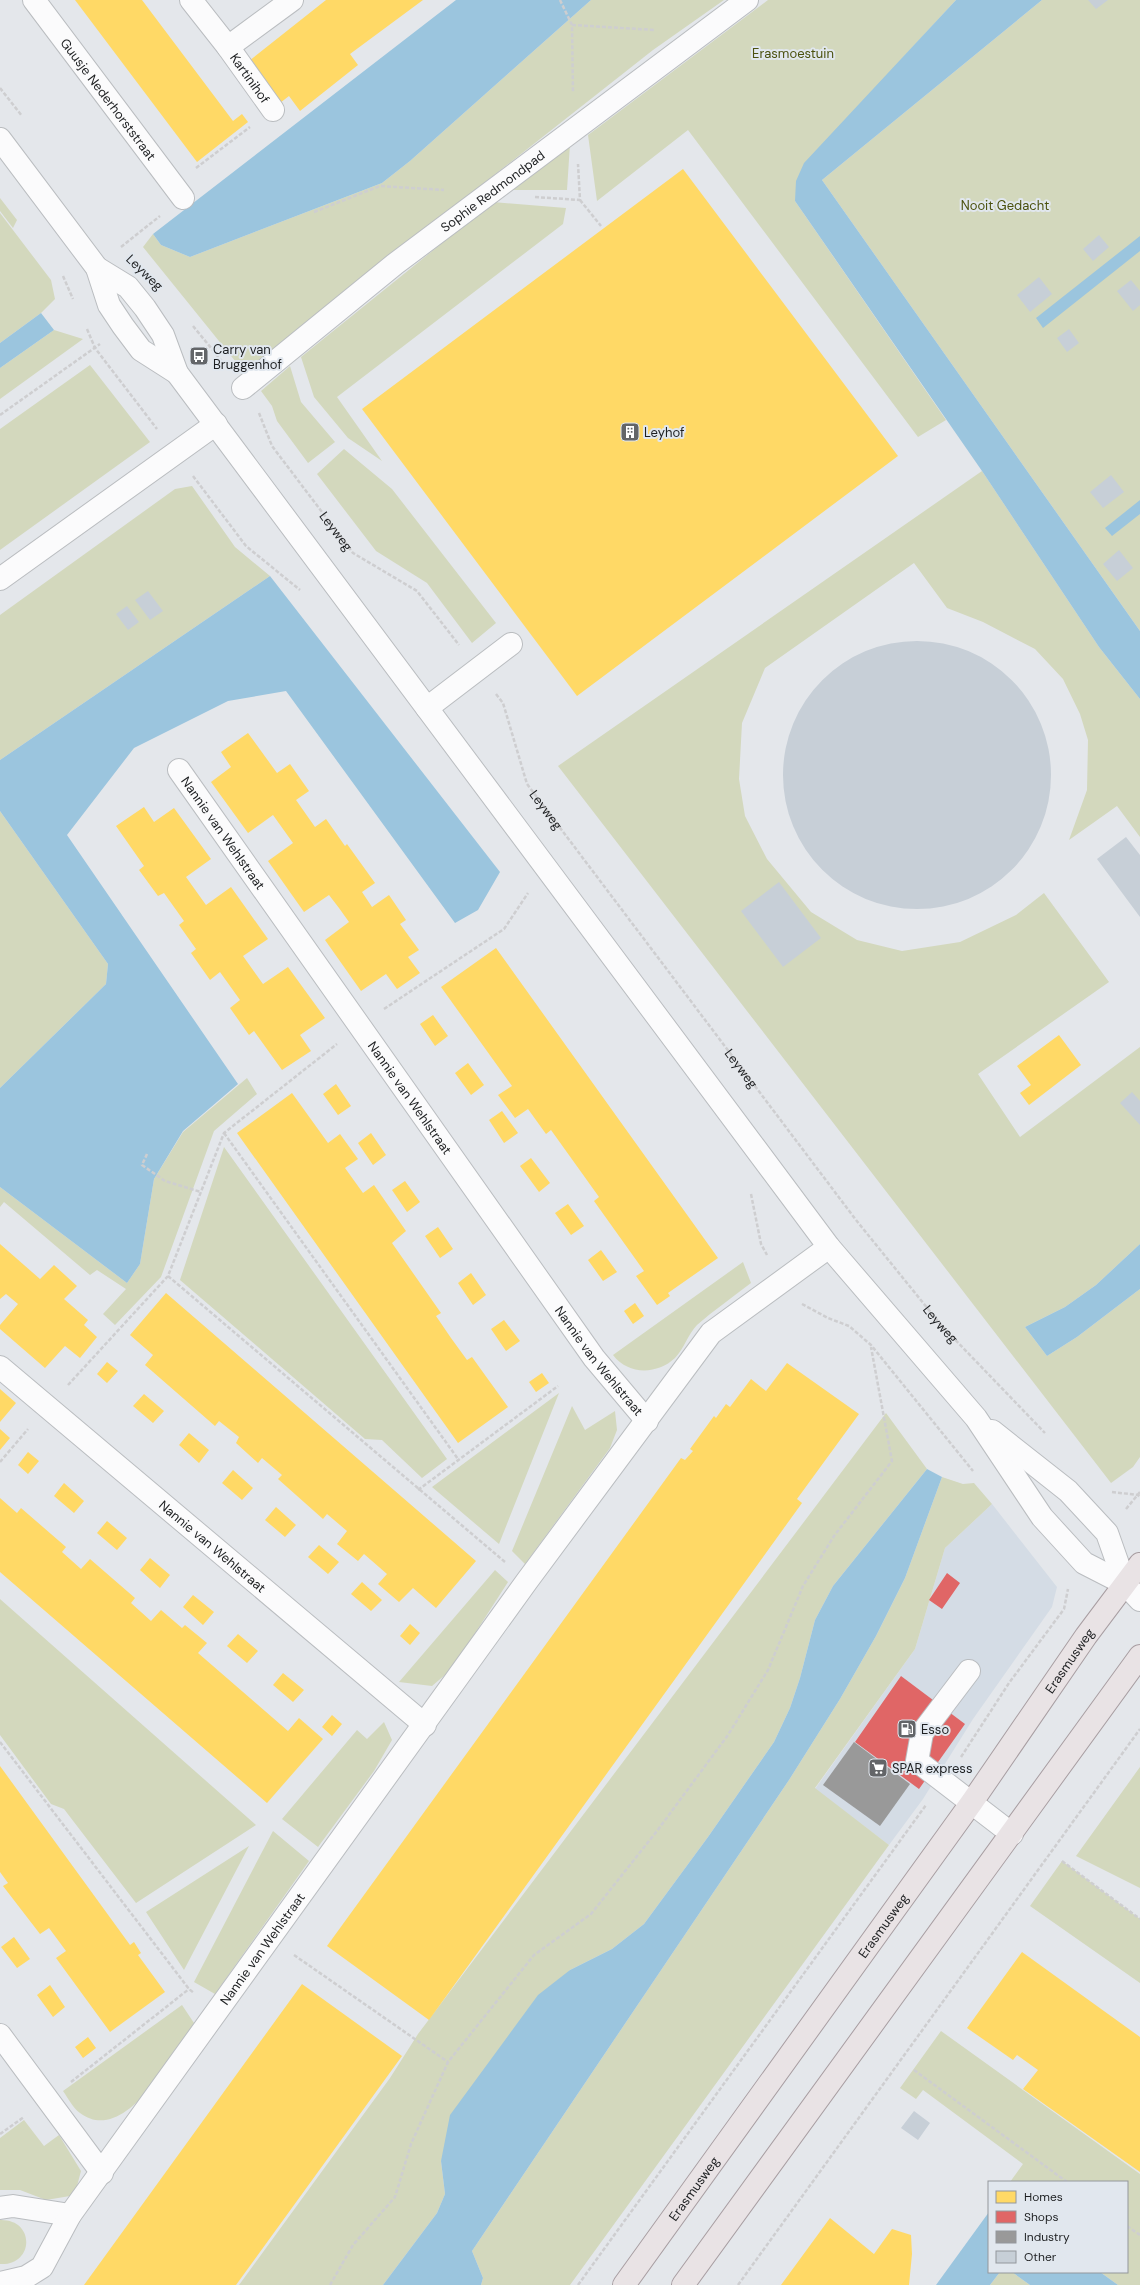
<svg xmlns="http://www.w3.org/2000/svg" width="1140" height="2285" font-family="'DM Sans',sans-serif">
  <rect width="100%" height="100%" fill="#e4e7eb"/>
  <path fill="#d4dce5" d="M 992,1504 L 1057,1587 L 1052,1607 L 973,1719 L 923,1799 L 889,1845 L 815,1789 L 915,1649 L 945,1548 Z"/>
  <path fill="#d3d8bd" d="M 591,0 L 724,0 L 653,50 L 244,372 L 143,247 L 153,234 L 161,245 L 190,257 L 382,183 L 410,161 Z
    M 768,0 L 956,0 L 898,63 L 795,201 L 946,420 L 918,437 L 688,130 L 597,201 L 588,135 Z
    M 1042,0 L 1140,0 L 1140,631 L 822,180 Z
    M 570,144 L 567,190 L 509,190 Z
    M 0,198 L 17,220 L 13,228 L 0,211 Z
    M 493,202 L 566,208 L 563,224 L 337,397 L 382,461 L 348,438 L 314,397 L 301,357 Z
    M 0,213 L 51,280 L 55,299 L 41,313 L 0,343 Z
    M 54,330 L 83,339 L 0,399 L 0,368 Z
    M 90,365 L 150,442 L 0,550 L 0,429 Z
    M 290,366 L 301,402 L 335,442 L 308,463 L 277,421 L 272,406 L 261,391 Z
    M 344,449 L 392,489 L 496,623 L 472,643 L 427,583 L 376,551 L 317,474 Z
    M 982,471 L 1099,647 L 1140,699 L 1140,837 L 1117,806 L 1069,840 L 1087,790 L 1088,740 L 1080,714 L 1063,679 L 1035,649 L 983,622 L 947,608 L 914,563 L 765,668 L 742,723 L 739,779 L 745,816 L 767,859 L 811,912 L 857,940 L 902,951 L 960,942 L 1016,915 L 1044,893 L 1109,982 L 978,1074 L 1020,1137 L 1140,1047 L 1140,1244 L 1096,1285 L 1065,1307 L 1025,1327 L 1047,1356 L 1077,1337 L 1140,1289 L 1140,1457 L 1133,1467 L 1111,1483 L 558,766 Z
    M 192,486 L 235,547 L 270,576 L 0,760 L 0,615 L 175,489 Z
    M 0,811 L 108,964 L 106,984 L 0,1088 Z
    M 247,1078 L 257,1094 L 214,1131 L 161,1277 L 115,1325 L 103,1314 L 126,1289 L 97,1270 L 90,1275 L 4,1202 L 0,1207 L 0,1187 L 127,1283 L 140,1264 L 154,1179 L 183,1132 Z
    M 224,1147 L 447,1459 L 422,1478 L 382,1440 L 365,1439 L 180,1280 Z
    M 743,1262 L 751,1283 C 733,1297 714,1310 697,1325 C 688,1334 684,1349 675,1358 C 657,1375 628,1375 613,1355 Z
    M 559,1393 L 499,1544 L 432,1487 Z
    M 572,1406 L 585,1430 L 615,1411 L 617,1430 L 610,1448 L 525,1564 L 512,1551 Z
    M 886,1413 L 927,1469 L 833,1586 L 815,1620 L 800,1678 L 790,1708 L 774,1742 L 708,1837 L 644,1924 L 612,1949 L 570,1970 L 441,2161 L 445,2194 L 437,2213 L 383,2285 L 239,2285 L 390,2078 L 418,2034 Z
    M 942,1477 L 963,1484 L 974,1483 L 992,1504 L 945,1548 L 915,1649 L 815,1788 L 889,1845 L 570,2285 L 481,2285 L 483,2278 L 472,2251 L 789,1780 L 840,1699 L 876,1636 L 905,1578 Z
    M 495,1570 L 508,1582 L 452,1669 L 432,1686 L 399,1682 Z
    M 0,1599 L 256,1825 L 136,1903 L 64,1809 L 51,1804 L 0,1735 Z
    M 384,1722 L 392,1740 L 374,1771 L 318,1847 L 282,1819 L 357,1730 L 367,1739 Z
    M 1140,1767 L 1140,1888 L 1076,1856 Z
    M 273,1831 L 309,1861 L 215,1994 L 194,1982 Z
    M 249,1846 L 184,1970 L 146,1912 Z
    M 1062,1861 L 1140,1919 L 1140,1983 L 1030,1906 Z
    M 182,2005 L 194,2023 C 175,2054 125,2147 80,2113 C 73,2108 68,2098 63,2091 Z
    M 941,2031 L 1140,2174 L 1140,2285 L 1118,2285 L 1100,2272 L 1127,2272 L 1127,2182 L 1010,2182 L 1023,2164 L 923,2090 L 916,2099 L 900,2088 Z
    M 24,2120 L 44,2146 L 59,2135 L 81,2171 L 77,2186 L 70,2196 L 46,2200 L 20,2190 L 0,2190 L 0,2138 Z
    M 0,2220 C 36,2219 34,2266 0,2264 Z
    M 1000,2272 L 1012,2272 L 1030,2285 L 990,2285 Z"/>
  <path fill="#9bc5de" d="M 456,0 L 591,0 L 410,161 L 382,183 L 190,257 L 161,245 L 153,234 Z
    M 956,0 L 1042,0 L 822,180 L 1140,631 L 1140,699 L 1099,647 L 982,471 L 795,201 L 796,181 L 804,163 Z
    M 1140,236 L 1140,251 L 1043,328 L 1036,318 Z
    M 41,313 L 54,330 L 0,368 L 0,343 Z
    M 1140,500 L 1140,514 L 1112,536 L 1105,528 Z
    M 270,576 L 500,872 L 478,910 L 455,923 L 286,691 L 228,701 L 134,748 L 67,835 L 238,1084 L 183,1131 L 154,1179 L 140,1264 L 127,1283 L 0,1187 L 0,1088 L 106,984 L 108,964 L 0,811 L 0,760 Z
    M 1140,1244 L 1140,1289 L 1077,1337 L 1047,1356 L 1025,1327 L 1065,1307 L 1096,1285 Z
    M 927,1469 L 942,1477 L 905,1578 L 876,1636 L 840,1699 L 789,1780 L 472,2251 L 483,2278 L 481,2285 L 383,2285 L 437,2213 L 445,2194 L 441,2161 L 450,2115 L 538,1995 L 570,1970 L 612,1949 L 644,1924 L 708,1837 L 774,1742 L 790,1708 L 800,1678 L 815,1620 L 833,1586 Z
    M 989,2212 L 989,2272 L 1000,2272 L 990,2285 L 936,2285 Z
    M 1012,2272 L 1100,2272 L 1118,2285 L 1030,2285 Z"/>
  <path fill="#ffd966" d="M 75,0 L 142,0 L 233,121 L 242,114 L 248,122 L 197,162 Z
    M 326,0 L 423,0 L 350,54 L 358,65 L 300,111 L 289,96 L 280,103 L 249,61 Z
    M 683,169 L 898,456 L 577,696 L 362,409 Z
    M 248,733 L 277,773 L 290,764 L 309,791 L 296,800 L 315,827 L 326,819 L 345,846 L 347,844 L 375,883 L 362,892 L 372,907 L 389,895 L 406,920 L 400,924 L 419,950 L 408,957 L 420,973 L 397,989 L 386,974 L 361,991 L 325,940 L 349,922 L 339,908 L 329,895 L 304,912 L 268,861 L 293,843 L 273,815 L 248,833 L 211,782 L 231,767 L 221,752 Z
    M 144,807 L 154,822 L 174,808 L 211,859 L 186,877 L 206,905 L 231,887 L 268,939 L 243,956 L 263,984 L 288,967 L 325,1018 L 300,1035 L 311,1051 L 282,1070 L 254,1031 L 249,1035 L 230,1008 L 240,1000 L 220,972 L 210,980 L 191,953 L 196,949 L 179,925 L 184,921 L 164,893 L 158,896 L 139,870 L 144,866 L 116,826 Z
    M 496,948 L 718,1258 L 668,1293 L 670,1296 L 657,1305 L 636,1276 L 644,1271 L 594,1201 L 599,1197 L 551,1130 L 546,1134 L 528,1109 L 515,1118 L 498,1095 L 512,1086 L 441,987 Z
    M 433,1015 L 448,1036 L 435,1046 L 420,1024 Z
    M 1059,1035 L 1081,1065 L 1029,1105 L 1020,1093 L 1031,1085 L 1017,1066 Z
    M 468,1063 L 484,1085 L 471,1095 L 455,1073 Z
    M 336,1084 L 351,1106 L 338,1115 L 323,1094 Z
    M 292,1093 L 328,1143 L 340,1134 L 358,1159 L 345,1168 L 363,1193 L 374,1185 L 406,1231 L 392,1243 L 441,1313 L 436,1316 L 451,1338 L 467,1360 L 472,1357 L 508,1407 L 458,1443 L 237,1133 Z
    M 502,1111 L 518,1133 L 504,1143 L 489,1120 Z
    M 371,1133 L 386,1155 L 373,1165 L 358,1143 Z
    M 531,1158 L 550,1183 L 539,1192 L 520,1166 Z
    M 405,1181 L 420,1202 L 407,1212 L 392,1190 Z
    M 568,1204 L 584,1226 L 571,1235 L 555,1213 Z
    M 438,1227 L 453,1249 L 440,1258 L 425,1236 Z
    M 0,1244 L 40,1279 L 54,1265 L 77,1286 L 64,1299 L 88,1320 L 84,1325 L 97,1337 L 80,1358 L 65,1346 L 45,1368 L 0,1329 L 0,1325 L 18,1304 L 6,1294 L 0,1299 Z
    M 601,1250 L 617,1272 L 603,1281 L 588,1260 Z
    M 471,1273 L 486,1295 L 473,1305 L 458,1283 Z
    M 166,1293 L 476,1561 L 436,1608 L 413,1588 L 399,1602 L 378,1584 L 387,1574 L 364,1554 L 358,1561 L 337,1544 L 347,1531 L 327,1514 L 323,1519 L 278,1479 L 282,1475 L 262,1458 L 258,1463 L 236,1443 L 239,1437 L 219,1421 L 215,1426 L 145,1365 L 153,1355 L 130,1335 Z
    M 635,1303 L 644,1316 L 633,1324 L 624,1311 Z
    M 504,1320 L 520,1341 L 506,1351 L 491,1329 Z
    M 107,1362 L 118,1371 L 107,1383 L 97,1374 Z
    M 787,1363 L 859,1414 L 797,1499 L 802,1503 L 429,2020 L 327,1946 L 681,1458 L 685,1460 L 693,1451 L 690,1449 L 714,1416 L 716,1418 L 726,1404 L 730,1407 L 751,1379 L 766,1391 Z
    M 542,1373 L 549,1383 L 536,1392 L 529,1382 Z
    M 0,1389 L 16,1403 L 0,1422 Z
    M 144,1394 L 164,1411 L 153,1423 L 133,1406 Z
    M 0,1429 L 10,1438 L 0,1450 Z
    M 189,1433 L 209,1450 L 199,1463 L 179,1445 Z
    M 28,1452 L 39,1461 L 28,1474 L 18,1465 Z
    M 233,1470 L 253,1488 L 242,1500 L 222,1483 Z
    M 64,1483 L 84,1501 L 74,1513 L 54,1496 Z
    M 0,1498 L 17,1513 L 21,1508 L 66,1547 L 62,1552 L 81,1569 L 90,1559 L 135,1598 L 131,1603 L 151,1621 L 161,1610 L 182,1628 L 185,1625 L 207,1643 L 198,1653 L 288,1731 L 299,1718 L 323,1739 L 267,1803 L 0,1572 Z
    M 276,1507 L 296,1525 L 285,1537 L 265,1520 Z
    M 107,1521 L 127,1538 L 117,1550 L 97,1533 Z
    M 319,1545 L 339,1562 L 328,1574 L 308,1557 Z
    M 150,1558 L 170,1575 L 160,1588 L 140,1570 Z
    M 362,1582 L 382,1600 L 371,1611 L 351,1594 Z
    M 193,1595 L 214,1612 L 203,1625 L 183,1607 Z
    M 410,1624 L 420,1633 L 410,1645 L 400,1636 Z
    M 238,1634 L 258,1651 L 247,1663 L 227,1646 Z
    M 283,1673 L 304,1690 L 293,1702 L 273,1685 Z
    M 332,1715 L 342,1724 L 332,1736 L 322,1727 Z
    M 0,1766 L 130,1945 L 134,1942 L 141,1953 L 138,1955 L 165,1992 L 110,2032 L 56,1958 L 66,1951 L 49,1928 L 40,1934 L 3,1886 L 8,1883 L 0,1872 Z
    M 14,1937 L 30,1959 L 17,1968 L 1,1947 Z
    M 1022,1952 L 1140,2037 L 1140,2172 L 1023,2089 L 1038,2070 L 1017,2055 L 1013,2060 L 967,2028 Z
    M 302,1984 L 402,2056 L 236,2285 L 84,2285 Z
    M 50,1985 L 65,2007 L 53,2017 L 37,1995 Z
    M 88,2037 L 96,2048 L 83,2058 L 75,2047 Z
    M 830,2218 L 874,2254 L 892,2229 L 911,2235 L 912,2254 L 909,2285 L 781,2285 Z"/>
  <path fill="#e06666" d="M 947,1573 L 960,1583 L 942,1609 L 929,1600 Z
    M 901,1676 L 965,1724 L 919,1789 L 855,1742 Z"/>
  <path fill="#999" d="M 854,1742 L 910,1784 L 880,1826 L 823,1785 Z"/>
  <path fill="#c7cfd7" d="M 1088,0 L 1108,0 L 1096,9 Z
    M 1099,235 L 1109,247 L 1093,261 L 1083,249 Z
    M 1039,277 L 1052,294 L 1030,312 L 1017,295 Z
    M 1131,280 L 1140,291 L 1140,305 L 1133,311 L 1117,291 Z
    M 1069,329 L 1079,343 L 1067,352 L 1057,338 Z
    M 1111,475 L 1124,492 L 1103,508 L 1090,492 Z
    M 1119,550 L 1133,568 L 1117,581 L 1103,564 Z
    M 148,591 L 163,611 L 150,620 L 135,600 Z
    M 127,606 L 139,622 L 128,630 L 116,614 Z
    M783 775a134 134 0 1 1 268 0a134 134 0 1 1-268 0Z
    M 1126,837 L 1140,855 L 1140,917 L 1097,859 Z
    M 779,882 L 821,938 L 783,967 L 741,911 Z
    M 1132,1092 L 1140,1101 L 1140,1125 L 1120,1103 Z
    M 914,2111 L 930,2123 L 918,2140 L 901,2128 Z"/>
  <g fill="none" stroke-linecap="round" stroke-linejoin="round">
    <defs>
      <g id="minor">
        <path id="s3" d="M 34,0 L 183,198"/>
        <path id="s4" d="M 191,0 L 228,47 L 273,110"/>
        <path d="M 228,47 L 292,0"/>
        <path d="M 0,139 L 97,268 L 109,305 L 123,326 L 141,350 L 177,373"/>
        <path d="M 97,268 L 128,287 L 145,308 L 163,335 L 177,373 L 829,1247 L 976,1418 L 1042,1517 L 1084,1563 L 1125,1584 L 1140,1600"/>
        <path id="s5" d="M 243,388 L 395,264 L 747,0"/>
        <path d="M 0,579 L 216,424"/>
        <path d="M 427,708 L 511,644"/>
        <path id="s6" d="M 179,770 L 594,1358 L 647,1421"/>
        <path id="s7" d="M 0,1367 L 425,1725"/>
        <path d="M 992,1431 L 1068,1491 L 1107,1533 L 1125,1584"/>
        <path d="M 969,1671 L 922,1733 L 917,1761 L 1012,1834"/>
        <path d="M 0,2035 L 102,2173"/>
        <path d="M 0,2208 L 13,2206 L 70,2215"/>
        <path id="s8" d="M 0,2283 L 26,2277 L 42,2267 L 70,2215 L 527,1581 L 711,1333 L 829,1247"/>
      </g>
      <g id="major">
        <path id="s9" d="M 624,2285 L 972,1802 L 1086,1636 L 1140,1564"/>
        <path d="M 683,2285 L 1140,1656"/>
      </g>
    </defs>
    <use href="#minor" stroke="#babdc0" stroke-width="24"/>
    <use href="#major" stroke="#a89ea2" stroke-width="24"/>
    <g stroke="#ceced0" stroke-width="2.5" stroke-dasharray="4 2" stroke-linecap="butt">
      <path d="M 560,0 L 572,25 L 573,93"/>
      <path d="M 572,25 L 655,30"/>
      <path d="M 0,88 L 22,116"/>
      <path d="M 196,168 L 250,127"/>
      <path d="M 535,197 L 580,200 L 578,164"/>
      <path d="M 580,200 L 601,226"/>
      <path d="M 314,212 L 380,186 L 444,190"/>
      <path d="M 121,247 L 160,216"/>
      <path d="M 63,276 L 73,299"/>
      <path d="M 193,326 L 225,365"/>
      <path d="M 87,329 L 95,348 L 157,429"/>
      <path id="s1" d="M 259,413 L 272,446 L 353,553 L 417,591 L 459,645"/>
      <path d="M 0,415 L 100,344"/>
      <path d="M 193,476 L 246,546 L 300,590"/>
      <path id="s2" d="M 496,694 L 503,703 L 527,784 L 856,1220 L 941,1325 L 1045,1433"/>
      <path d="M 384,1009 L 504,929 L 528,893"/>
      <path d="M 224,1133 L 458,1459"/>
      <path d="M 147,1154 L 142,1165 L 165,1181 L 201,1192"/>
      <path d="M 751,1194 L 761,1244 L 767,1255"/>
      <path d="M 168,1276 L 505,1562"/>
      <path d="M 802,1304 L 828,1318 L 849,1326 L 871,1345 L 973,1471"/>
      <path d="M 68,1385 L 168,1276 L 224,1133 L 337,1044"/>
      <path d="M 0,1462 L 28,1429"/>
      <path d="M 418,1490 L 558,1386"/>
      <path d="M 1112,1492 L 1138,1495 L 1140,1497"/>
      <path d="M 1126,1509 L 1140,1492"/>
      <path d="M 0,1742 L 189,1989 L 194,1993"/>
      <path d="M 961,1757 L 1009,1683 L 1064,1609 L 1068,1589"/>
      <path d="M 1062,1861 L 1140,1919"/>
      <path d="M 294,1955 L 448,2062"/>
      <path d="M 914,2070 L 1067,2182"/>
      <path d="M 71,2082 L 189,1989"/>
      <path d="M 0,2134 L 24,2117"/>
      <path d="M 1127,2226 L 1140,2235"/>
      <path d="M 330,2285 L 353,2245 L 395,2197 L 411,2144 L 448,2062 L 534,1955 L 591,1914 L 657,1831 L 728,1735 L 768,1670 L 803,1586 L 834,1536 L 892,1461 L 871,1347"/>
      <path d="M 578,2285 L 926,1805"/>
      <path d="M 738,2285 L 1140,1729"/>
    </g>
    <use href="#minor" stroke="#fbfbfc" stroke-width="22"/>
    <use href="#major" stroke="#e9e3e5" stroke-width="22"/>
  </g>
  <defs>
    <symbol id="bus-square" viewBox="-11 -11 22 22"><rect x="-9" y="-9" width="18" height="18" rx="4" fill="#636568" stroke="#e1e7ee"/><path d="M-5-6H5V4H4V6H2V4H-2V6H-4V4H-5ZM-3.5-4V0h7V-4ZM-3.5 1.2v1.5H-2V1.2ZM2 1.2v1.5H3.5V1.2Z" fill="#fff"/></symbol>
    <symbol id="building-square" viewBox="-11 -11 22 22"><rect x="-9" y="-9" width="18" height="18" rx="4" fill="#636568" stroke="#e1e7ee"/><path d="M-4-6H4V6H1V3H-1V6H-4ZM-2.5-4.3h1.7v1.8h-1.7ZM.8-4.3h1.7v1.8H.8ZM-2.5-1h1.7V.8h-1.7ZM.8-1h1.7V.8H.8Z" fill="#fff"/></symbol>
    <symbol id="fuel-square" viewBox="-11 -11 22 22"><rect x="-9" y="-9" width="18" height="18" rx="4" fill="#636568" stroke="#e1e7ee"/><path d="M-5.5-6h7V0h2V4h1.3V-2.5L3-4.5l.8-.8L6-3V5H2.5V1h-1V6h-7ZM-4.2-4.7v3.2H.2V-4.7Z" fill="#fff"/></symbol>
    <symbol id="supermarket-square" viewBox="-11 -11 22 22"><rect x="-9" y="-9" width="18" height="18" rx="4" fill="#636568" stroke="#e1e7ee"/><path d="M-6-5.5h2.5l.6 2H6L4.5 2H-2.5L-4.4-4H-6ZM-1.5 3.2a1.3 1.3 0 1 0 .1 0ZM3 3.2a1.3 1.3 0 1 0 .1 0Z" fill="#fff"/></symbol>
  </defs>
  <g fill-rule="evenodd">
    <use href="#bus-square" x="188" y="345" width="22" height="22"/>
    <use href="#building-square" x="619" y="421" width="22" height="22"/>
    <use href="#fuel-square" x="896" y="1718" width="22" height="22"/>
    <use href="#supermarket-square" x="867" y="1757" width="22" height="22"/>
  </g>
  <g text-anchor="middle" stroke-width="4" stroke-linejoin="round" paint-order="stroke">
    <g font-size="13" fill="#4b510e" stroke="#e1e7ee">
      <text x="793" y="58">Erasmoestuin</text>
      <text x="1005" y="210">Nooit Gedacht</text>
    </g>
    <g font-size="13" fill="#1d1f21" stroke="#e1e7ee">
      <text dy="5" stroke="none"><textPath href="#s4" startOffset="98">Kartinihof</textPath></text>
      <text dy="5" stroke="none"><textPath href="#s3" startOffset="124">Guusje Nederhorststraat</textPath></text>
      <text dy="5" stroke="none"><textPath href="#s5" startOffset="318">Sophie Redmondpad</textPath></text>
      <text transform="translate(145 272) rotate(44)" y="5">Leyweg</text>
      <text dy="5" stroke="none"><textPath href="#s1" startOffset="142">Leyweg</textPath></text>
      <text dy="5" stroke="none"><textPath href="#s2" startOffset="128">Leyweg</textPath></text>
      <text dy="5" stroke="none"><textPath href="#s6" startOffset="77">Nannie van Wehlstraat</textPath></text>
      <text dy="5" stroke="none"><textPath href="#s2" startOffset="452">Leyweg</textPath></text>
      <text dy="5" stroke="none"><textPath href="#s6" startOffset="401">Nannie van Wehlstraat</textPath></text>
      <text dy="5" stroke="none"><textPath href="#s2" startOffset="776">Leyweg</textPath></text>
      <text dy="5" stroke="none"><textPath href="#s6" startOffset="725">Nannie van Wehlstraat</textPath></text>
      <text dy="5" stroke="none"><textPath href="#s7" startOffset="278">Nannie van Wehlstraat</textPath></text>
      <text dy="5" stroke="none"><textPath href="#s9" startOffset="767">Erasmusweg</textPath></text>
      <text dy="5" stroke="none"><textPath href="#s9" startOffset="443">Erasmusweg</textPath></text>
      <text dy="5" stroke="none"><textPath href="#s8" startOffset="433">Nannie van Wehlstraat</textPath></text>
      <text dy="5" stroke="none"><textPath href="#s9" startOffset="119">Erasmusweg</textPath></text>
    </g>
    <g font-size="13" fill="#1d1f21" stroke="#e1e7ee" text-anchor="start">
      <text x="213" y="354">Carry van<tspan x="213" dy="15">Bruggenhof</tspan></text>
      <text x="644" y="437">Leyhof</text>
      <text x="921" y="1734">Esso</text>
      <text x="892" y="1773">SPAR express</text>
    </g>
  </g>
  <rect x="988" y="2181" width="140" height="92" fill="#e1e7ee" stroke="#93979c"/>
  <rect x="996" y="2191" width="20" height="12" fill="#ffd966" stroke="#93979c"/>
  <text x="1024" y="2201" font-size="12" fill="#1d1f21">Homes</text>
  <rect x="996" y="2211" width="20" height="12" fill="#e06666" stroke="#93979c"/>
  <text x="1024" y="2221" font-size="12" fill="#1d1f21">Shops</text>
  <rect x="996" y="2231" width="20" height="12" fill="#999999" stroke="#93979c"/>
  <text x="1024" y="2241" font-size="12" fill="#1d1f21">Industry</text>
  <rect x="996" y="2251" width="20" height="12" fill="#c7cfd7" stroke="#93979c"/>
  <text x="1024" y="2261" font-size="12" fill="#1d1f21">Other</text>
</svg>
